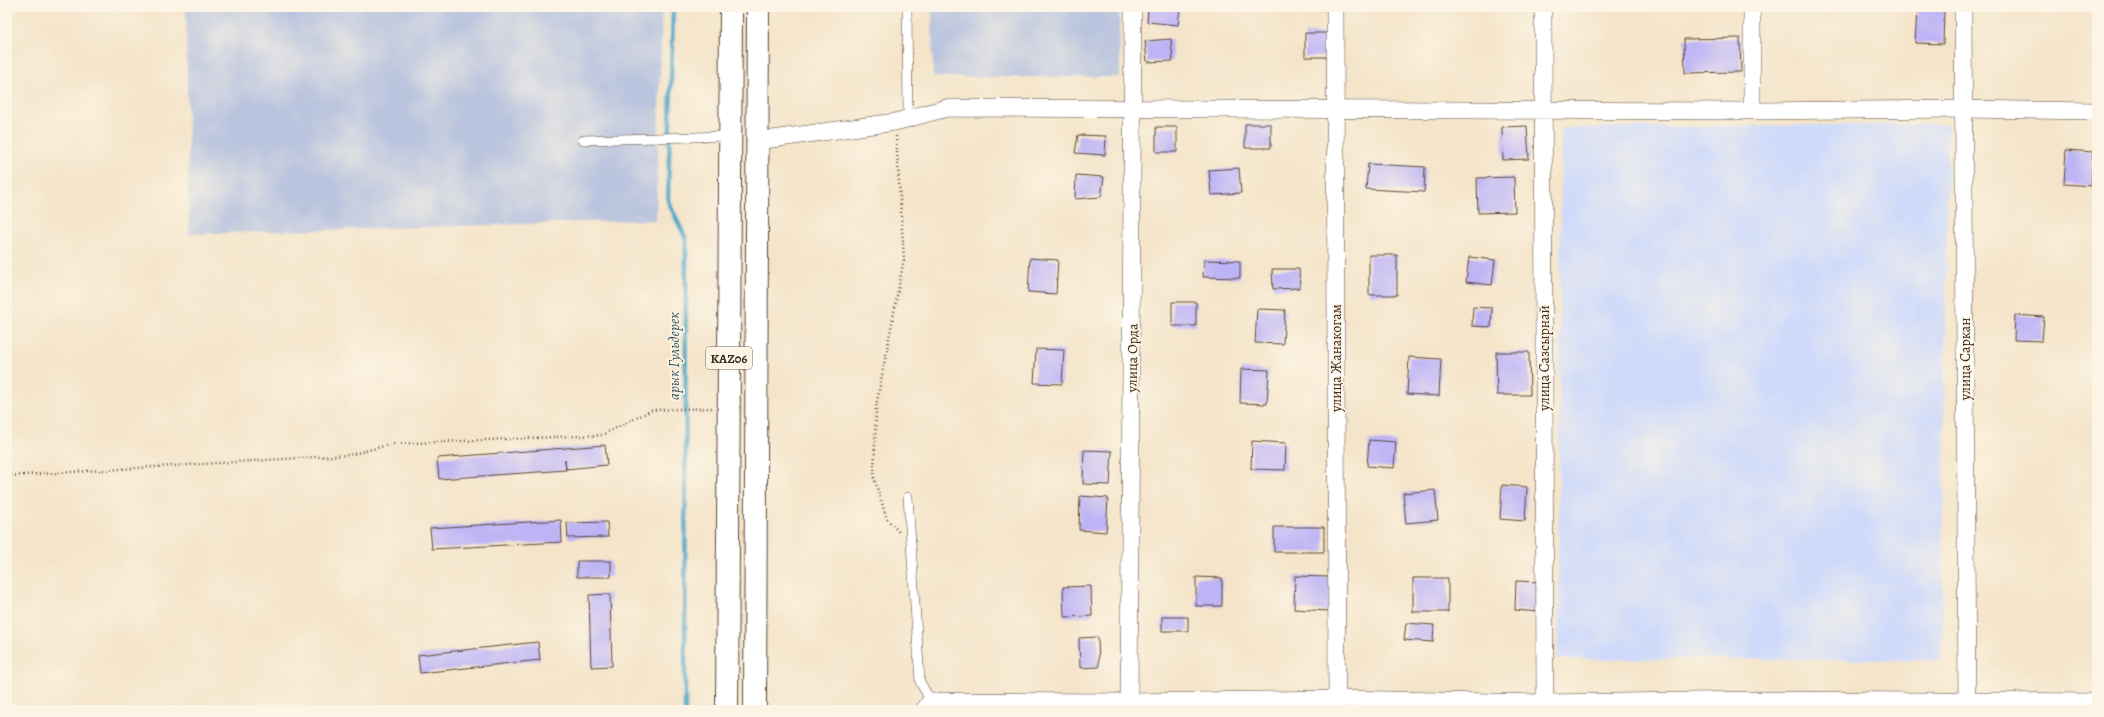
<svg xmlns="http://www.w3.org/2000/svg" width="2104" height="717" font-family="Alegreya,serif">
  <rect width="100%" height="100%" fill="#fcf5e5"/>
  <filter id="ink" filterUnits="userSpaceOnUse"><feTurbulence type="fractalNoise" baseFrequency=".025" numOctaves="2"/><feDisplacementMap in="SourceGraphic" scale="8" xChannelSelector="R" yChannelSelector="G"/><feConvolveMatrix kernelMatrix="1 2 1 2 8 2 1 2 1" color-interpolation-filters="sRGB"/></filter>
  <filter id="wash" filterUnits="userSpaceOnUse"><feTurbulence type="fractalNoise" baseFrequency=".012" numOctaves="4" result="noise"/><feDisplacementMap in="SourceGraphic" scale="16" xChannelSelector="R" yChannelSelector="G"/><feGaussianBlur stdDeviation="0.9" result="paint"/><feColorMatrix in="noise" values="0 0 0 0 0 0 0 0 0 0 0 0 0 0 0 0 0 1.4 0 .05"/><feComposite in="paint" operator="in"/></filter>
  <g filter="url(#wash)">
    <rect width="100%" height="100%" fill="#f4e4c9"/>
    <path fill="#cfdafa" d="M 1948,124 L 1942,660 L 1558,659 L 1561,128 Z"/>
    <path fill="#bac4de" d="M 186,7 L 662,7 L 656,220 L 189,234 Z
      M 932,7 L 1119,7 L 1120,77 L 933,77 Z"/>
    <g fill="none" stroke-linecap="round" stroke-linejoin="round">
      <path stroke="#4da7cb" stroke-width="4.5" d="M 673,7 L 668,201 L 686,239 L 685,710"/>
    </g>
    <g id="blocks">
      <path fill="#bdb4f6" d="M 1148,7 L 1180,7 L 1178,25 L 1147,22 Z
        M 1303,7 L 1330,7 L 1330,10 L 1303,9 Z
        M 1917,9 L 1944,10 L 1943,44 L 1915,43 Z
        M 1305,33 L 1329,33 L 1329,57 L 1305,57 Z
        M 1740,38 L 1741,72 L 1685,73 L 1684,39 Z
        M 1171,39 L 1173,61 L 1147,62 L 1145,41 Z
        M 1245,124 L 1271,124 L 1271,148 L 1245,148 Z
        M 1527,126 L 1529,159 L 1503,160 L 1502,127 Z
        M 1156,127 L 1177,127 L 1177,152 L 1156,152 Z
        M 1078,135 L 1106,136 L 1105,155 L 1075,153 Z
        M 2066,150 L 2093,152 L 2091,186 L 2064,184 Z
        M 1368,164 L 1425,167 L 1424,192 L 1366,189 Z
        M 1239,168 L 1241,193 L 1211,195 L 1209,170 Z
        M 1076,175 L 1104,177 L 1101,197 L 1075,199 Z
        M 1514,177 L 1515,212 L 1478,213 L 1477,178 Z
        M 1369,255 L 1397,255 L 1397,295 L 1369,295 Z
        M 1469,257 L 1495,260 L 1492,285 L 1466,282 Z
        M 1030,258 L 1058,260 L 1056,294 L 1028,292 Z
        M 1204,260 L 1240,261 L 1240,278 L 1203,277 Z
        M 1272,269 L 1299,269 L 1300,288 L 1273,289 Z
        M 1172,302 L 1196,302 L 1196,326 L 1172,326 Z
        M 1473,307 L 1492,308 L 1491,327 L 1472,326 Z
        M 1257,309 L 1285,310 L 1283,344 L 1255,343 Z
        M 2015,315 L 2044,317 L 2042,341 L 2014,340 Z
        M 1036,349 L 1064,350 L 1062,384 L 1034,383 Z
        M 1496,352 L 1529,352 L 1530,395 L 1497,395 Z
        M 1409,357 L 1441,359 L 1439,396 L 1407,394 Z
        M 1241,369 L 1269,370 L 1267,404 L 1240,403 Z
        M 1369,440 L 1396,442 L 1394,468 L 1367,466 Z
        M 1252,441 L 1286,443 L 1285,470 L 1251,469 Z
        M 605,445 L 607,465 L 566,469 L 565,460 L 566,470 L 439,479 L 437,458 Z
        M 1084,450 L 1112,451 L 1110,485 L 1083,484 Z
        M 1502,485 L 1527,487 L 1525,521 L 1500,519 Z
        M 1435,490 L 1438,520 L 1406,523 L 1403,493 Z
        M 1080,496 L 1108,498 L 1106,532 L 1079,530 Z
        M 561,520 L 562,542 L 432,549 L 430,528 Z
        M 607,522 L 608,537 L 568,538 L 567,523 Z
        M 1274,527 L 1324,527 L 1324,552 L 1274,552 Z
        M 577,561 L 611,561 L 611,577 L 577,577 Z
        M 1295,576 L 1330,577 L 1329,611 L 1294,609 Z
        M 1196,577 L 1222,578 L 1222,606 L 1196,606 Z
        M 1413,578 L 1448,578 L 1448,612 L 1413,612 Z
        M 1516,581 L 1540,582 L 1539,612 L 1515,610 Z
        M 1091,586 L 1092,616 L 1064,617 L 1063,587 Z
        M 610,594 L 612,666 L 591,667 L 589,595 Z
        M 1162,617 L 1188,617 L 1188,631 L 1162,631 Z
        M 1406,623 L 1434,625 L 1433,642 L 1404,640 Z
        M 1098,637 L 1099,667 L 1080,668 L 1079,638 Z
        M 538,642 L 540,660 L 420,673 L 418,655 Z"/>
    </g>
  </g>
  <g filter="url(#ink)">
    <use href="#blocks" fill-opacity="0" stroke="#574638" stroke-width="1"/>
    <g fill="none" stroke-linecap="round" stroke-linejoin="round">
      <defs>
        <path id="lane" d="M 907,7 L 908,118
          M 583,140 L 730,136
          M 908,497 L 920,682 L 931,701"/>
        <path id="street" d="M 1335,7 L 1337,710
          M 1543,7 L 1545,710
          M 1752,7 L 1752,111
          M 1963,7 L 1967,710
          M 757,141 L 895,122 L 947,108 L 1752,111 L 1964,109 L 2097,111
          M 924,710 L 931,701 L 1129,702 L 1337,699 L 1545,703 L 1761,700 L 2097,702
          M 1129,710 L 1133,7"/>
        <path id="highway" d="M 727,710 L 731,7
          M 755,710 L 758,7"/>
      </defs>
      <use href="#lane" stroke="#574638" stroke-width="10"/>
      <use href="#street" stroke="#574638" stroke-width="18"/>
      <use href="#highway" stroke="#574638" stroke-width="24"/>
      <path stroke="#574638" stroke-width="2.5" stroke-dasharray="1 3" stroke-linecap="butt" d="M 896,136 L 904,259 L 876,407 L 874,478 L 887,519 L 899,532
        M 7,476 L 349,455 L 392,444 L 602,435 L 652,410 L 712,408"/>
      <use href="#lane" stroke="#fff" stroke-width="9"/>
      <use href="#street" stroke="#fff" stroke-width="17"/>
      <use href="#highway" stroke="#fff" stroke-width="22"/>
    </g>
  </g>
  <g text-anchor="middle" stroke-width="3.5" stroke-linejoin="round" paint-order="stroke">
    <rect fill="#fcf5e5" stroke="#75675a" stroke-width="1" x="706" y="347" width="46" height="22" rx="3"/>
    <g font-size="13" font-weight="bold" fill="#3b2a1e">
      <text x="729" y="363">KАZ06</text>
    </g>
    <g font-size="14" fill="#3b2a1e" stroke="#fcf5e5">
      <text transform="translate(1132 358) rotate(-89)" y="5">улица Орда</text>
      <text transform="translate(1336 358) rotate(-90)" y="5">улица Жанакогам</text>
      <text transform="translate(1544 358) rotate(-90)" y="5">улица Сазсырнай</text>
      <text transform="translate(1965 359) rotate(-90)" y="5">улица Саркан</text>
    </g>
    <g font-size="15" font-style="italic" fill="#425c63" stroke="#fcf5e5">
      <text transform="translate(674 356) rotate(-90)" y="5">арык Гульдерек</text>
    </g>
  </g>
  <rect width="2104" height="717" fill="none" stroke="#fcf5e5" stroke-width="24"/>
</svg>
